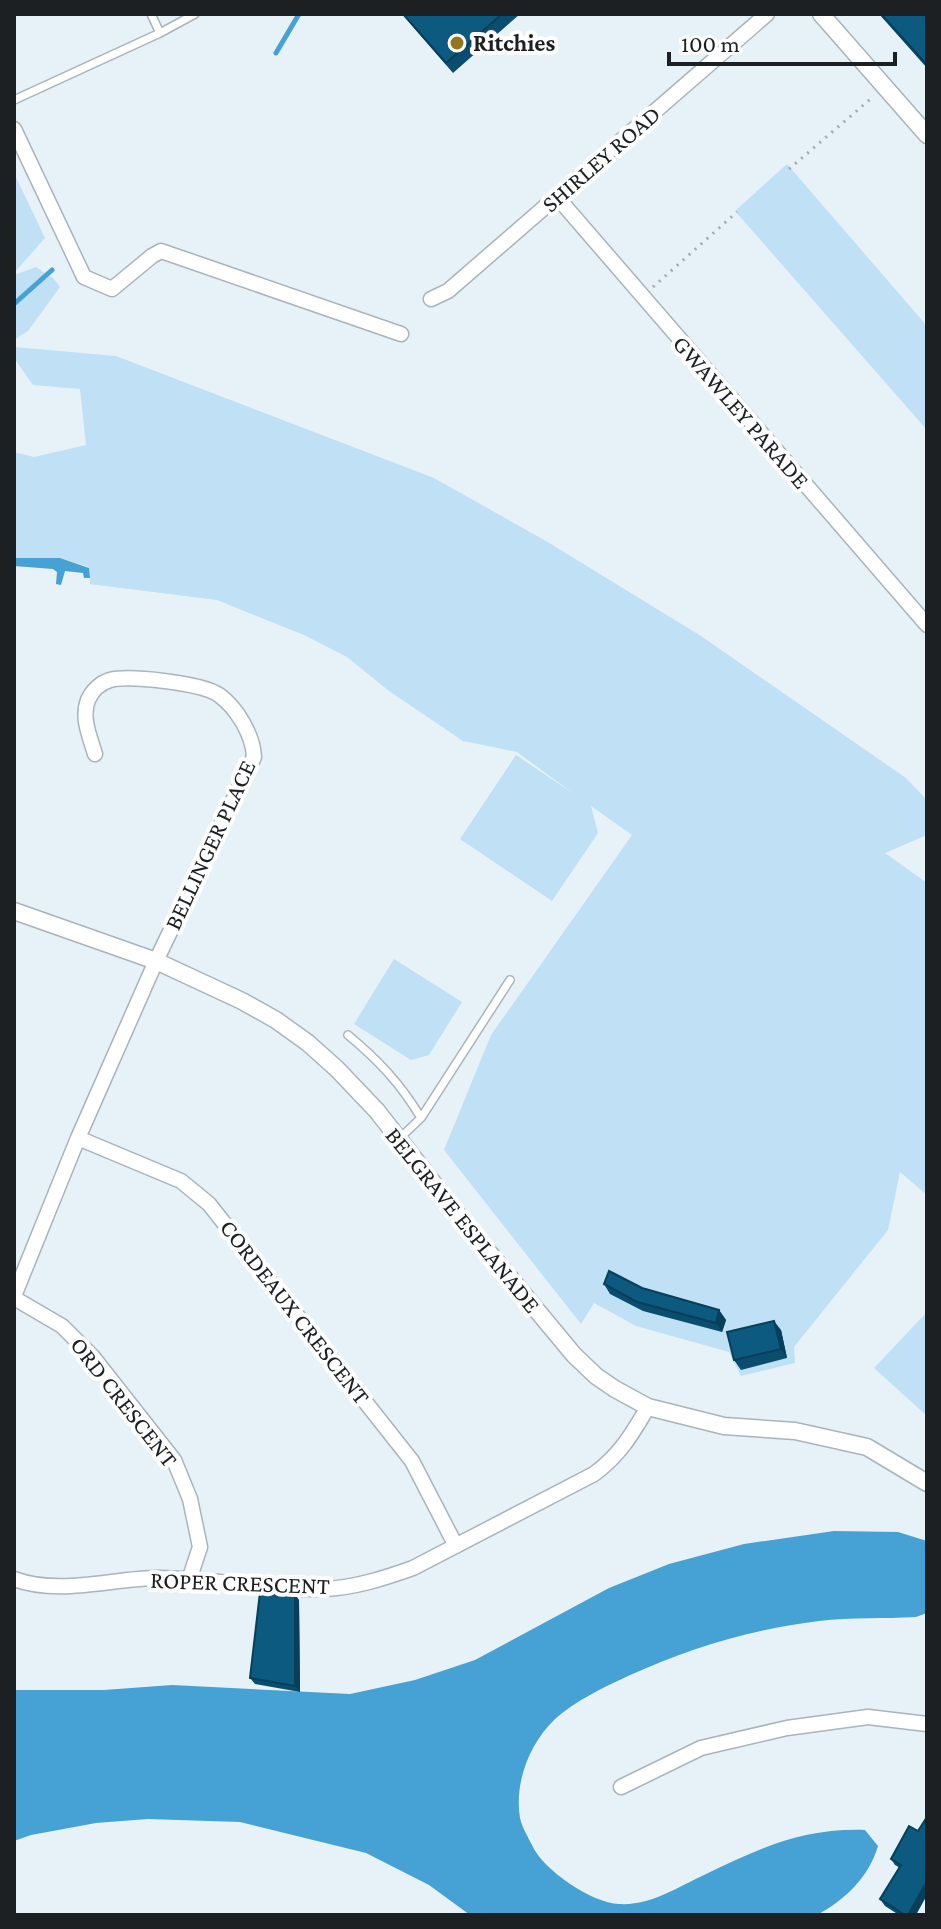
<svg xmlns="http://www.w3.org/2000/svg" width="941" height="1929" font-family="'Crimson Pro',serif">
  <rect width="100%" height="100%" fill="#e7f1f8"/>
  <path fill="#c0e0f5" d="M 787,164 L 927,326 L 927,430 L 735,211 Z
    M 14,173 L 45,238 L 14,273 Z
    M 36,267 L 54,279 L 60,287 L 28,331 L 14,340 L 14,275 Z
    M 14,347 L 116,356 L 434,478 L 546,541 L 701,636 L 906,778 L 927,800 L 927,835 L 885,853 L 927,883 L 927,1195 L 900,1172 L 888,1230 L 794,1347 L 795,1363 L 741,1376 L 729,1352 L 636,1326 L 594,1303 L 581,1324 L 444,1150 L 491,1035 L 632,835 L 591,806 L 598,833 L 552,901 L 460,839 L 516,755 L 574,794 L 517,752 L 463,741 L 389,691 L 347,657 L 304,635 L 217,600 L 90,584 L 89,567 L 60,558 L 14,558 L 14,452 L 34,457 L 86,445 L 80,389 L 33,385 L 14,358 Z
    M 394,959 L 462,1002 L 429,1055 L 411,1060 L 354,1024 Z
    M 927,1312 L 927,1416 L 874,1368 Z"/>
  <path fill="#46a1d5" d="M 14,558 L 60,558 L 89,568 L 90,578 L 84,578 L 83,573 L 65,571 L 61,585 L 56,584 L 57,572 L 53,569 L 14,566 Z
    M 834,1531 L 898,1532 L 927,1541 L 927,1613 L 916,1617 C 884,1619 851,1617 819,1621 C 752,1629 690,1648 628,1676 C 603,1688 576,1700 555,1719 C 530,1743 514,1782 520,1818 C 522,1827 528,1837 532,1845 C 543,1870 592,1903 619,1904 C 650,1906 678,1887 704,1875 C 759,1848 803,1828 865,1830 L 878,1846 C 869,1877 845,1900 817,1915 L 470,1915 L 429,1885 L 366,1853 L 240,1822 L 148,1819 L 96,1823 L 31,1835 L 14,1841 L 14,1690 L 104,1690 L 172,1685 L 350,1694 L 415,1680 L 475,1660 L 609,1588 L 669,1564 L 744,1544 Z"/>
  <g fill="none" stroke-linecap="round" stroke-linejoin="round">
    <path stroke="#46a1d5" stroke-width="5" d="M 276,53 L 299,14
      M 14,304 L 52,270"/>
    <defs>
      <path id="service" d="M 160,33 L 195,14
        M 14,100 L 160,33 L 151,14
        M 348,1035 C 378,1060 401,1084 421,1118
        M 400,1138 L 421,1118 L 510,980"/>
      <path id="minor" d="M 14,129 L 84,277 L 112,289 L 152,256 L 161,251 L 401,334
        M 557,197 L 927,625
        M 431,299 L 448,291 L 767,14
        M 78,1138 L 181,1181 L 209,1204 L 412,1461 L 456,1546
        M 14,1296 L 78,1138 L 156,961 L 254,757 C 253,735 237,708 219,695 C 202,683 129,675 110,680 C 100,683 92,691 88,700 C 81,718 90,737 95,754
        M 14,1298 L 62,1326 L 93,1357 L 174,1460 L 190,1499 L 200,1547 L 189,1580
        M 14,1579 C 60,1596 112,1578 159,1578 C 214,1579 269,1590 324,1589 C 354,1588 385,1578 413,1568 L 594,1474 C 620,1455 632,1434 648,1407
        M 621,1787 L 701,1748 L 787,1728 L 868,1717 L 927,1724"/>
      <path id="tertiary" d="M 821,14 L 927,135
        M 14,911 L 156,961 L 242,1001 L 276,1020 L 308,1043 L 337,1069 L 377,1111 L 466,1225 L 574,1355 L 596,1376 L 615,1389 L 648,1407 L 724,1426 L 795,1431 L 867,1447 L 927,1483"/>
    </defs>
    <use href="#service" stroke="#aab4ba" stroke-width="10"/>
    <use href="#minor" stroke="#aab4ba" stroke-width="17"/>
    <use href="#tertiary" stroke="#aab4ba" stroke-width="19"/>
    <path stroke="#a2aaaf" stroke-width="3" stroke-dasharray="2 6" stroke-linecap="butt" d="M 789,169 L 874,96
      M 653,287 L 737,212"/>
    <use href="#service" stroke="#fff" stroke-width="7"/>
    <use href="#minor" stroke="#fff" stroke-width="14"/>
    <use href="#tertiary" stroke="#fff" stroke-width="16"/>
  </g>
  <path fill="#0a4d6e" d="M 402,14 L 520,14 L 453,73 Z
    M 879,14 L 927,14 L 927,68 Z
    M 604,1284 L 642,1288 L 719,1310 L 726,1320 L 722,1332 L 643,1311 L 610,1294 Z
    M 781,1330 L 787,1358 L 741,1370 L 734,1360 Z
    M 299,1600 L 300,1692 L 255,1684 L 250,1678 Z
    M 918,1831 L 916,1915 L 899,1915 L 885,1906 L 880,1899 L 900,1868 L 895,1865 L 891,1859 Z"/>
  <path fill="#083f5a" d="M 719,1310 L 726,1320 L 722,1332 L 716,1323 Z
    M 774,1321 L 781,1330 L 787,1358 L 781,1349 Z
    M 295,1594 L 299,1600 L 300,1692 L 295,1686 Z
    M 927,1881 L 927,1895 L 916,1915 L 908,1915 Z"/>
  <path fill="#0c5a80" stroke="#083f5a" stroke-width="2" d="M 403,14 L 502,14 L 446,63 Z
    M 881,14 L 927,14 L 927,65 Z
    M 609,1271 L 642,1288 L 719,1310 L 716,1323 L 637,1302 L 604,1284 Z
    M 774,1321 L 781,1349 L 734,1360 L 727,1332 Z
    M 260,1592 L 295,1594 L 295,1686 L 250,1678 Z
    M 927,1817 L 927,1881 L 908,1915 L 905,1915 L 880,1899 L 901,1865 L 891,1859 L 909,1826 L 918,1831 Z"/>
  <circle fill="#95751c" stroke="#fff" stroke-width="3" cx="457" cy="43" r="8"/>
  <g text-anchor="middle" stroke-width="8" stroke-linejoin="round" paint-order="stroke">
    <g font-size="24" font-weight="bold" fill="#1c2022" stroke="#fff" text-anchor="start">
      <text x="473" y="51">Ritchies</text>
    </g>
    <g font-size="24" fill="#1c2022" stroke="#fff">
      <text transform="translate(601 159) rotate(-41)" y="8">SHIRLEY ROAD</text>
      <text transform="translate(741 412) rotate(49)" y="8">GWAWLEY PARADE</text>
      <text transform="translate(210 845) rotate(-65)" y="8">BELLINGER PLACE</text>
      <text transform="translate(463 1220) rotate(51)" y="8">BELGRAVE ESPLANADE</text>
      <text transform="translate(295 1312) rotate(52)" y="8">CORDEAUX CRESCENT</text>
      <text transform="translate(124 1402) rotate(52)" y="8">ORD CRESCENT</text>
      <text transform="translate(240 1583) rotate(2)" y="8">ROPER CRESCENT</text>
    </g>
  </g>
  <rect width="941" height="1929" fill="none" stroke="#1c2022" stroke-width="32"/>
  <path d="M669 52v12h226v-12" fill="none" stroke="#1c2022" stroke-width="4"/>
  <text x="681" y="52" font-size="24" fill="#1c2022" stroke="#ffffff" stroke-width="6" paint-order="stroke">100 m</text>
</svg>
